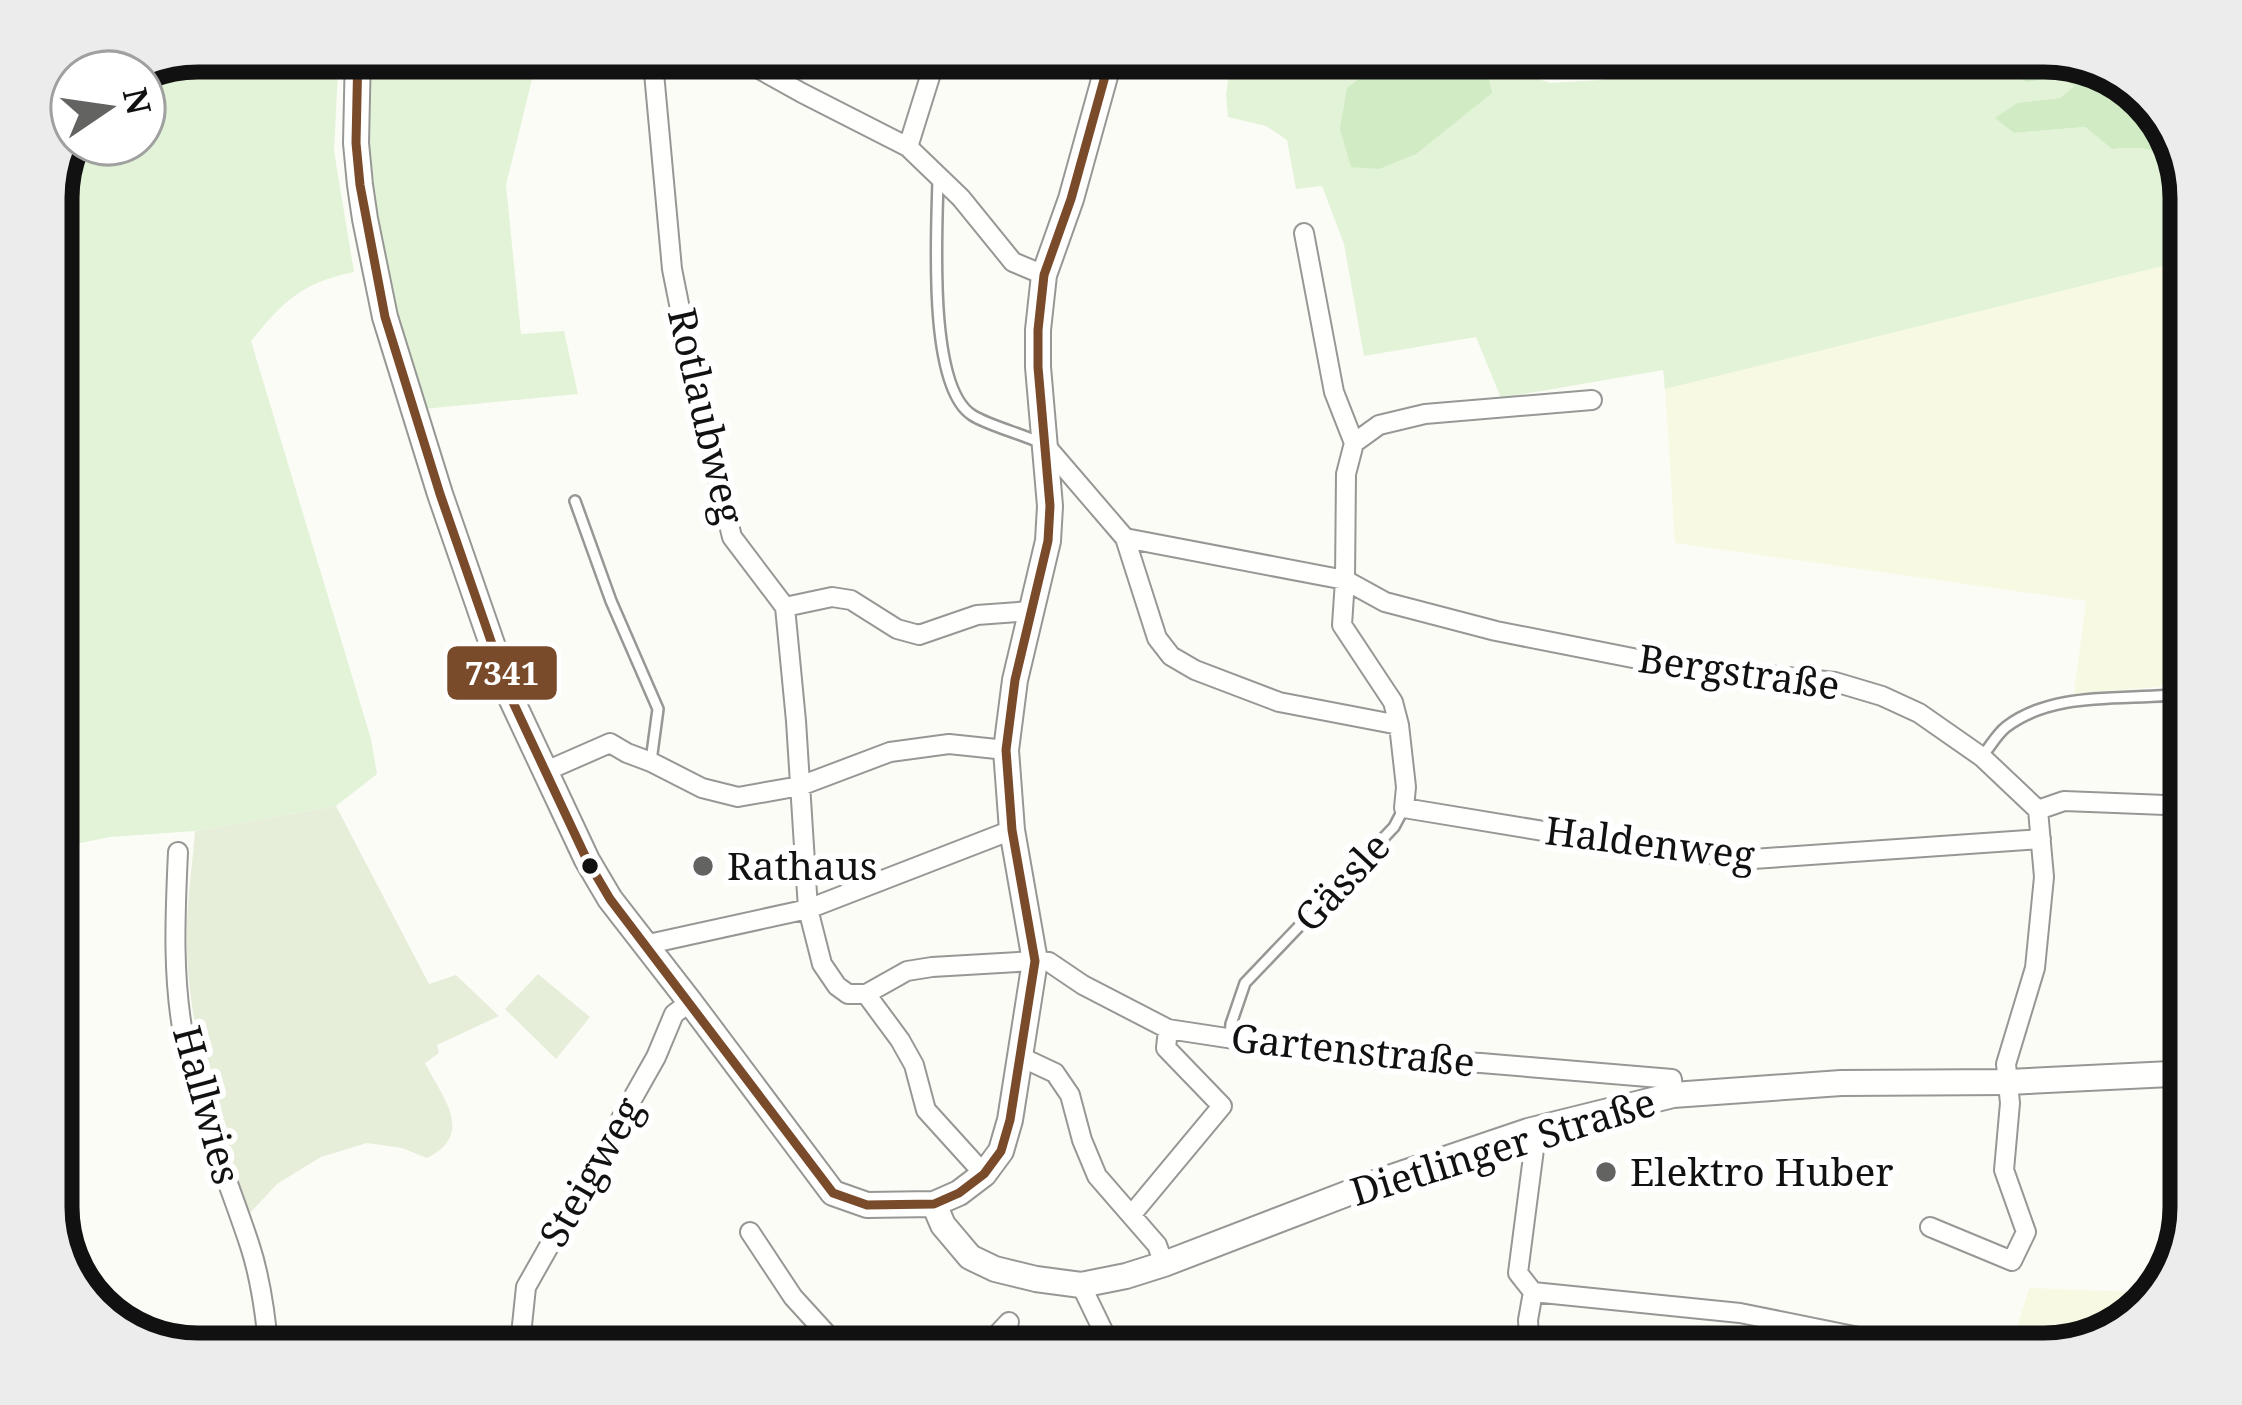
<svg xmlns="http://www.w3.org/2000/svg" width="2242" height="1405" font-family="'Noto Serif',serif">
  <rect width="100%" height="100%" fill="#fcfcf7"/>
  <path fill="#f8f9e3" d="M 1560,51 L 1639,51 L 1601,62 L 1567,59 Z
    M 2191,259 L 2191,684 L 2074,694 L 2086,601 L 1675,543 L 1665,389 Z
    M 2029,1288 L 2161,1293 L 2117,1335 L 2045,1354 L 2009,1354 Z"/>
  <path fill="#e2f3d7" d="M 198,51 L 339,51 L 334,151 L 354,272 C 301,283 284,301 251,341 L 371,739 L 377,774 L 336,806 L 195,831 L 110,837 L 51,849 L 51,189 L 72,143 L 144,144 L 144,73 Z
    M 369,51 L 539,51 L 506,185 L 521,334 L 564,331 L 578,394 L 424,409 C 402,334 380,258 370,182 C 364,138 366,95 369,51 Z
    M 1233,51 L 1425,51 L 1403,59 L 1486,70 L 1502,58 L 1518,72 L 1550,83 L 1601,80 L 1704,51 L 2002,51 L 2003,56 L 2023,56 L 2025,62 L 2007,72 L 2027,82 L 2059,77 L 2076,86 L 2060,98 L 2017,103 L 1996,118 L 2014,133 L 2085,127 L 2112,149 C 2148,147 2155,145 2175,176 L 2188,180 L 2191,189 L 2191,259 L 1665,389 L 1663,370 L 1501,398 L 1476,337 L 1364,356 L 1344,244 L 1322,186 L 1296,189 L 1287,140 L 1266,126 L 1228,117 L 1226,94 Z"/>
  <path fill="#d1ebc4" d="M 1425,51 L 1499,51 L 1502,58 L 1487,70 L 1492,93 L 1416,154 L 1379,169 L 1351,167 L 1340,129 L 1347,88 L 1376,66 Z
    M 2002,51 L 2044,51 L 2125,75 L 2171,124 L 2188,180 L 2175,177 C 2155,145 2148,147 2112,149 L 2085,127 L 2014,133 L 1995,118 L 2017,103 L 2060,98 L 2075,86 L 2059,77 L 2027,82 L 2006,73 L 2025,62 L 2023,56 L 2002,56 Z"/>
  <path fill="#e6eeda" d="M 336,806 L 429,984 L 456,975 L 499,1016 L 437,1045 L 439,1053 L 425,1063 C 442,1097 476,1134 427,1158 L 402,1148 L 367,1143 L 321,1157 L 277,1184 L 249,1214 C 220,1133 190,1038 187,952 C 185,912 192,871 195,831 Z
    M 538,974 L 590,1017 L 556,1059 L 505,1009 Z"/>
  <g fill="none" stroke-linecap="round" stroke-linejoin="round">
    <defs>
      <path id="service" d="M 938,179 C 937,230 927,386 972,415 C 987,425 1022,434 1041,443
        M 575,501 L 611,601 L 658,709 L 651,761
        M 1982,756 C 1990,747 1997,734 2006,727 C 2057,688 2132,702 2191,693
        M 1230,1037 L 1231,1024 L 1245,983 L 1394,827 L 1404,808"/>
      <path id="minor" d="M 652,51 L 672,269 L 697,394 L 732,537 L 785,607 L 796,721 L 808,909 L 822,964 L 837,986 L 848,994 L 866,994 L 900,1040 L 914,1065 L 926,1110 L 984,1174
        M 727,51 L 802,93 L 908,147 L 961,198 L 1013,262 L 1044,275
        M 908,147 L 938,51
        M 1304,233 L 1334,392 L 1354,443
        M 1592,400 L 1425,414 L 1379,425 L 1354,443 L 1346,474 L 1345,580 L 1385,602 L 1496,631 L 1663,664 L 1835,682 L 1882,696 L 1919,713 L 1982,757 L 2038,810 L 2044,877 L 2035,968 L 2006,1064 L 2010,1103 L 2004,1170 L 2026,1232 L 2012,1261 L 1930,1227
        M 1046,446 L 1125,538 L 1345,580 L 1342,625 L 1393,702 L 1399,725 L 1406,787 L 1404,808 L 1580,837 L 1753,859 L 2041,839
        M 1125,538 L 1157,638 L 1171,656 L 1195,670 L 1279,702 L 1399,725
        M 785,607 L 832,597 L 851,600 L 897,629 L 919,635 L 977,615 L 1031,611
        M 546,771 L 610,743 L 627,753 L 651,762 L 702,788 L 738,797 L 800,786 L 890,752 L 949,744 L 1006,750
        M 2038,810 L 2064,801 L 2191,806
        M 178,852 C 175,916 172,981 185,1044 C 199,1114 228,1179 250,1246 C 261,1280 266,1318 269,1354
        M 644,945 L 808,909 L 1012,830
        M 866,994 L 907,971 L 932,967 L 1035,961 L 1049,962 L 1083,985 L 1168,1029 L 1357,1058 L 1481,1063 L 1672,1079 L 1673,1095
        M 1021,1057 L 1055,1073 L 1070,1095 L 1082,1140 L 1097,1176 L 1157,1245 L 1164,1264
        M 1528,1131 L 1534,1149 L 1518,1273 L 1533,1292 L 1528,1320 L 1530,1354
        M 1133,1213 L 1222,1106 L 1166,1048 L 1168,1029
        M 750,1232 L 793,1297 L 845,1354
        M 1081,1285 L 1108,1341 L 1130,1354
        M 1533,1292 L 1740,1313 L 1923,1350
        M 519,1354 L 526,1287 L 656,1057 L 674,1014 L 690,1002
        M 979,1354 L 1009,1322"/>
      <path id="tertiary" d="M 358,51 L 356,143 L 360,185 L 365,219 L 385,317 L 440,494 L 510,696 L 587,860 L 610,899 L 690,1002 L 833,1193 L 867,1205 L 934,1204 L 959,1193 L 984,1174 L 1001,1151 L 1010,1120 L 1035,961 L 1012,830 L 1006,750 L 1015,680 L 1048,541 L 1050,506 L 1038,367 L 1038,330 L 1044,275 L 1071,199 L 1112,51
        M 934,1204 L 943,1225 L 970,1257 L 995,1269 L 1036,1279 L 1081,1285 L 1126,1276 L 1164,1264 L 1380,1181 L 1528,1131 L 1673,1095 L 1841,1083 L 2008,1082 L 2191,1073"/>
    </defs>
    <use href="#service" stroke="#979795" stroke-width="14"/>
    <use href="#minor" stroke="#979795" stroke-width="22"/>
    <use href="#tertiary" stroke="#979795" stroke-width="28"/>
    <use href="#service" stroke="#fffffe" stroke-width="9"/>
    <use href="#minor" stroke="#fffffe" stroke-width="18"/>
    <use href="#tertiary" stroke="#fffffe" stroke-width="24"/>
    <defs>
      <path id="bus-1" d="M 358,51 L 356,143 L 360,185 L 385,317 L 440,494 L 510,696 L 587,860 L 610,899 L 833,1193 L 867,1205 L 934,1204 L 959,1193 L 984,1174 L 1001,1151 L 1010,1120 L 1035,961 L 1012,830 L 1006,750 L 1015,680 L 1048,541 L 1050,506 L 1038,367 L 1038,330 L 1044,275 L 1071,199 L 1112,51"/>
    </defs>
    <use href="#bus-1" stroke="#fff" stroke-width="18"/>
    <use href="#bus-1" stroke="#7a4b2a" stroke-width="9"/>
  </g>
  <circle fill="#111" stroke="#fff" stroke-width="4.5" cx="590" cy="866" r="10"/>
  <g fill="#636362" stroke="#fff" stroke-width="4.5">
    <circle cx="703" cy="866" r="12"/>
    <circle cx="1606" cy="1172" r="12"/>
  </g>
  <g text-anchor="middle" stroke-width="12" stroke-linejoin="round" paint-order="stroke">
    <g font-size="39" fill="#111" stroke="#fff">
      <text transform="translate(706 416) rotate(77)" y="14">Rotlaubweg</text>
      <text transform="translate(1739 672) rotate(8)" y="14">Bergstraße</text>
      <text transform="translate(1650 843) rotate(7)" y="14">Haldenweg</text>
      <text transform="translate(1342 882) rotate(-47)" y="14">Gässle</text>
      <text transform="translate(1353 1050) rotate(6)" y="14">Gartenstraße</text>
      <text transform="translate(207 1105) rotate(75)" y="14">Hallwies</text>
      <text transform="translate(1503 1147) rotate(-17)" y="14">Dietlinger Straße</text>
      <text transform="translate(591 1172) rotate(-60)" y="14">Steigweg</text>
    </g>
    <g font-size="39" fill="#111" stroke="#fff" text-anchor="start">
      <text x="727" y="880">Rathaus</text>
      <text x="1630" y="1186">Elektro Huber</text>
    </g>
  </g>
  <path d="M0 0H2242V1405H0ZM198 72H2044A126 126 0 0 1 2170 198V1207A126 126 0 0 1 2044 1333H198A126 126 0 0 1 72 1207V198A126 126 0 0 1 198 72Z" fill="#ececec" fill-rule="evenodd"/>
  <path fill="none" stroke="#111" stroke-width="15" d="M198 72H2044A126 126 0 0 1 2170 198V1207A126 126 0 0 1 2044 1333H198A126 126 0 0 1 72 1207V198A126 126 0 0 1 198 72Z"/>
  <rect stroke="#fff" stroke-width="4.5" x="445" y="644" width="114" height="58" rx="12" fill="#7a4b2a"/>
  <g font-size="33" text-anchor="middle" font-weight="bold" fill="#fff">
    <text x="502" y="685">7341</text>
  </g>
  <g transform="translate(108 108) rotate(77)"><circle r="57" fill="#ffffff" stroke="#a0a0a0" stroke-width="3"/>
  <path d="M0-9L21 45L0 30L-21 45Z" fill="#636362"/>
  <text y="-18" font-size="33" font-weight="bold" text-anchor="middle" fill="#111111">N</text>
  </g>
</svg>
